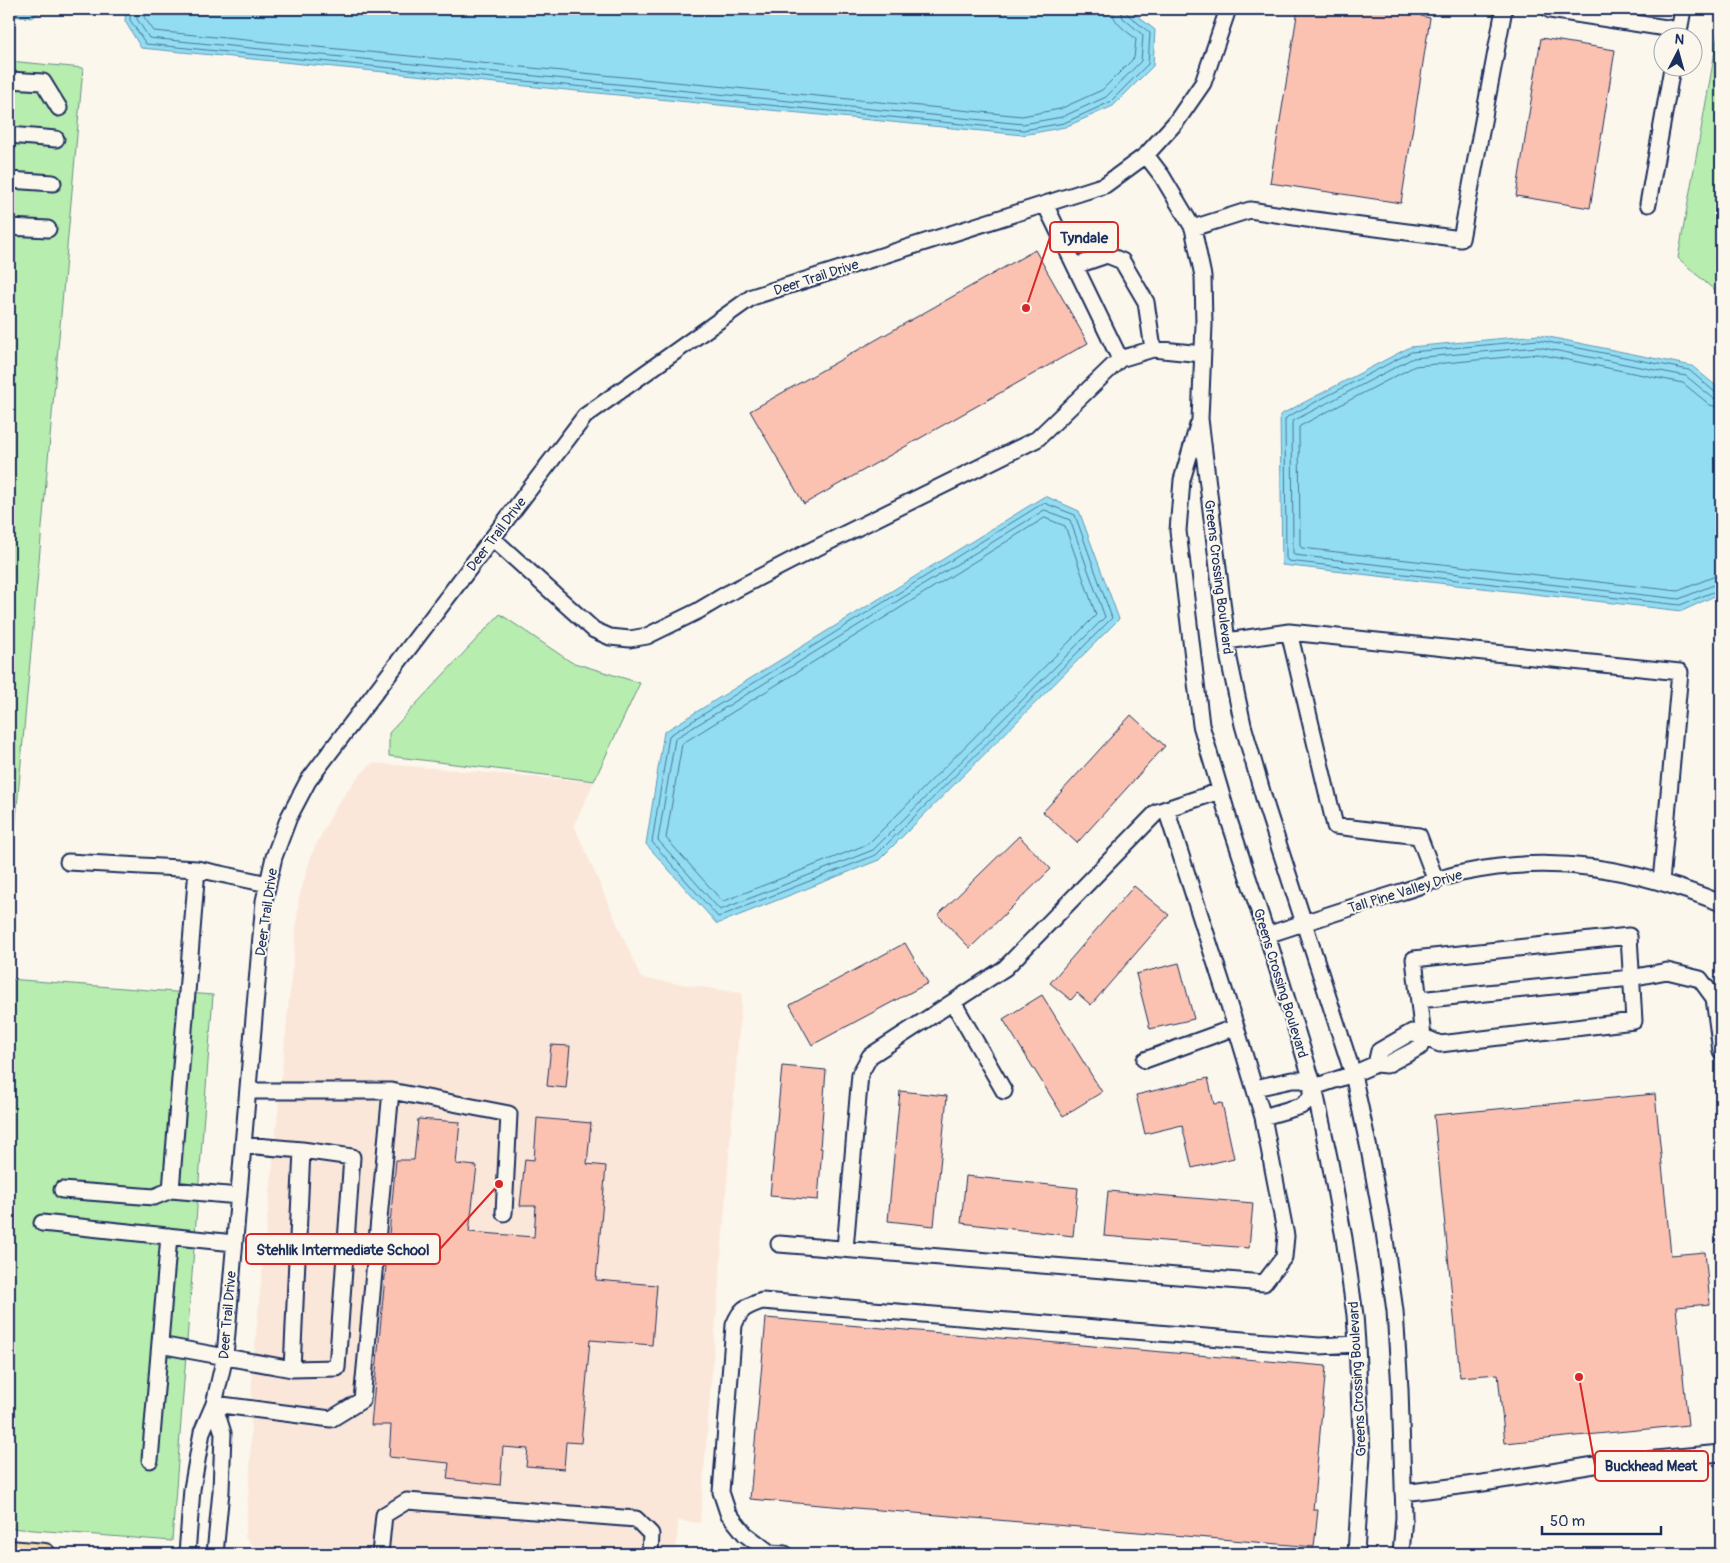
<svg xmlns="http://www.w3.org/2000/svg" width="1730" height="1563" font-family="Pangolin,sans-serif">
  <rect width="100%" height="100%" fill="#fbf7ec"/>
  <filter id="ink" filterUnits="userSpaceOnUse"><feTurbulence type="fractalNoise" baseFrequency=".02" numOctaves="2"/><feDisplacementMap in="SourceGraphic" scale="10" xChannelSelector="R" yChannelSelector="G"/><feConvolveMatrix kernelMatrix="1 2 1 2 8 2 1 2 1" color-interpolation-filters="sRGB"/></filter>
  <g filter="url(#ink)">
    <path fill="#fbe7da" d="M 372,763 L 594,782 L 574,825 L 641,978 L 742,993 L 700,1523 L 678,1521 L 676,1554 L 322,1554 L 255,1548 L 245,1537 L 250,1473 L 252,1375 L 299,898 L 312,853 L 336,806 L 356,779 Z"/>
    <path fill="#b7edae" stroke="#698e86" d="M 1721,18 L 1721,296 L 1678,258 Z
      M 9,61 L 83,68 L 9,897 Z
      M 500,614 L 571,662 L 640,683 L 594,781 L 389,756 L 389,733 Z
      M 9,979 L 213,995 L 172,1541 L 9,1528 Z"/>
    <path fill="#92ddf2" stroke="#6297b7" d="M 9,9 L 43,9 L 42,11 L 32,18 L 9,16 Z
      M 126,9 L 1117,9 L 1130,10 L 1155,30 L 1153,66 L 1113,106 L 1065,127 L 1023,135 L 141,48 L 125,21 Z
      M 1539,335 L 1692,366 L 1721,390 L 1721,593 L 1682,611 L 1282,565 L 1280,415 L 1410,347 Z
      M 1045,496 L 1079,511 L 1119,619 L 879,860 L 717,924 L 646,844 L 664,732 Z"/>
    <g fill="none" stroke-linecap="round" stroke-linejoin="round">
      <path stroke="#4b7599" stroke-width="1" d="M 131,9 L 130,20 L 146,44 L 1023,130 L 1064,123 L 1110,102 L 1148,64 L 1150,33 L 1127,14 L 1126,9
        M 137,9 L 137,19 L 149,38 L 1023,124 L 1062,117 L 1106,97 L 1141,61 L 1143,35 L 1123,18 L 1120,9
        M 145,9 L 144,17 L 154,31 L 1022,116 L 1060,109 L 1102,90 L 1134,58 L 1136,39 C 1126,30 1113,24 1112,9
        M 1721,394 L 1716,393 L 1689,370 L 1538,340 L 1411,352 L 1287,417 L 1285,420 L 1286,558 L 1288,561 L 1680,605 L 1721,589
        M 1721,400 L 1713,398 L 1686,376 L 1538,347 L 1413,358 L 1293,421 L 1292,423 L 1293,553 L 1294,555 L 1679,599 L 1716,584 L 1721,583
        M 1721,408 L 1710,405 L 1683,383 L 1538,354 L 1415,366 L 1300,426 L 1299,428 L 1300,546 L 1302,548 L 1678,591 L 1713,577 L 1721,575
        M 1044,503 L 1075,515 L 1112,618 L 876,855 L 718,917 L 652,842 L 669,736 Z
        M 1045,510 L 1070,520 L 1105,617 L 873,850 L 720,910 L 658,840 L 675,739 Z
        M 1045,518 L 1065,526 L 1096,615 L 868,844 L 724,901 L 722,901 L 666,838 L 682,744 Z"/>
    </g>
    <path fill="#fbc2b1" stroke="#1b2f5e" d="M 1298,9 L 1422,9 L 1421,16 L 1430,18 L 1401,203 L 1270,183 Z
      M 1541,38 L 1615,50 L 1590,208 L 1516,196 Z
      M 1035,250 L 1088,343 L 804,504 L 750,411 Z
      M 1131,715 L 1165,746 L 1077,843 L 1043,812 Z
      M 1019,836 L 1051,869 L 970,948 L 938,915 Z
      M 1134,886 L 1169,915 L 1091,1005 L 1077,993 L 1071,1000 L 1050,983 Z
      M 905,943 L 928,983 L 812,1045 L 790,1005 Z
      M 1179,963 L 1194,1019 L 1150,1029 L 1136,974 Z
      M 1042,995 L 1102,1092 L 1063,1116 L 1003,1019 Z
      M 551,1045 L 570,1046 L 566,1088 L 547,1086 Z
      M 782,1066 L 826,1070 L 820,1148 L 822,1148 L 818,1200 L 770,1196 Z
      M 1208,1078 L 1214,1104 L 1222,1103 L 1234,1158 L 1192,1168 L 1182,1125 L 1145,1134 L 1136,1095 Z
      M 900,1091 L 947,1096 L 934,1226 L 888,1221 Z
      M 1655,1094 L 1671,1255 L 1705,1252 L 1710,1304 L 1676,1307 L 1688,1425 L 1505,1443 L 1498,1374 L 1460,1377 L 1434,1115 Z
      M 537,1118 L 591,1123 L 587,1164 L 606,1166 L 596,1280 L 657,1285 L 652,1345 L 590,1340 L 581,1443 L 566,1442 L 564,1469 L 526,1466 L 528,1449 L 503,1447 L 500,1485 L 447,1479 L 449,1463 L 389,1457 L 391,1425 L 371,1425 L 396,1160 L 414,1160 L 418,1119 L 460,1122 L 456,1164 L 477,1166 L 469,1232 L 534,1237 L 536,1206 L 520,1206 L 525,1159 L 534,1160 Z
      M 966,1176 L 1078,1188 L 1073,1236 L 961,1223 Z
      M 1108,1191 L 1253,1203 L 1249,1248 L 1104,1236 Z
      M 766,1318 L 1326,1366 L 1313,1510 L 1318,1510 L 1314,1547 L 750,1499 Z"/>
    <g fill="none" stroke-linecap="round" stroke-linejoin="round">
      <defs>
        <path id="minor" d="M 1550,10 L 1679,30
          M 1678,38 L 1683,9
          M 9,80 L 43,82 L 59,108
          M 9,135 L 56,139
          M 1146,155 L 1162,176 L 1193,228 L 1203,276 L 1204,325 L 1200,419 L 1229,659 L 1243,725 L 1267,809 L 1353,1074 L 1369,1149 L 1384,1232 L 1395,1311 L 1400,1389 L 1404,1517 L 1401,1554
          M 9,180 L 53,183
          M 1045,204 L 1120,359
          M 1648,204 L 1672,68
          M 9,227 L 48,229
          M 1193,228 L 1250,210 L 1307,219 L 1461,239 L 1504,9
          M 1075,266 L 1107,255 L 1122,261 L 1146,302 L 1153,349
          M 1198,425 L 1182,480 L 1178,531 L 1201,725 L 1229,820 L 1267,935 L 1314,1087 L 1329,1157 L 1344,1238 L 1355,1315 L 1357,1344 L 1362,1455 L 1356,1554
          M 492,538 L 594,630 L 610,637 L 630,639 L 647,636 L 698,611 L 725,595 L 804,554 L 1037,439 L 1120,359 L 1153,349 L 1202,354
          M 1289,632 L 1680,672 L 1661,882
          M 1227,641 L 1289,632 L 1335,826 L 1419,836 L 1436,881
          M 68,862 L 197,869 L 268,884
          M 197,869 L 171,1190 L 239,1196
          M 1267,935 C 1312,920 1356,906 1401,892 C 1421,886 1441,877 1462,873 C 1554,853 1635,869 1721,903
          M 1419,1000 L 1631,978 L 1667,971 L 1700,979 L 1714,998 L 1721,1051
          M 953,1002 L 1004,1091
          M 1145,1060 L 1236,1027
          M 1255,1088 L 1292,1080 L 1304,1080 L 1314,1087
          M 248,1091 L 391,1091 L 509,1114 L 504,1213
          M 1263,1117 L 1301,1106 L 1309,1100 L 1314,1087 L 1353,1074 L 1376,1064 L 1386,1065 L 1420,1047 L 1423,1037 L 1414,959 L 1629,936 L 1634,1021 L 1440,1044 L 1412,1032 L 1379,1051 L 1376,1064
          M 62,1190 L 154,1197 L 171,1190
          M 42,1223 L 234,1243
          M 779,1244 L 1264,1283 L 1284,1257 L 1286,1236 L 1263,1117 L 1236,1027 L 1166,809
          M 845,1249 L 860,1074 L 870,1056 L 1005,968 L 1157,812 L 1220,791
          M 160,1345 L 292,1369 L 337,1368 L 352,1157 L 302,1150 L 244,1145
          M 292,1369 L 302,1150
          M 214,1404 L 331,1419 L 362,1400 L 391,1091
          M 214,1404 L 223,1433 L 221,1491 L 215,1554
          M 150,1460 L 169,1236
          M 1403,1493 L 1483,1483 L 1601,1464 L 1721,1453
          M 187,1554 L 192,1489 L 202,1432 L 214,1404 L 225,1356 L 264,901 L 274,857 L 289,817 L 308,781 L 585,416 L 752,297 L 1105,185 L 1146,155 L 1176,122 L 1203,83 L 1228,9
          M 380,1554 L 384,1515 L 407,1501 L 636,1519 L 651,1534 L 650,1554
          M 785,1554 L 770,1553 L 745,1534 L 728,1513 L 721,1492 L 734,1325 C 741,1308 745,1307 762,1301 L 1319,1346 L 1357,1344"/>
        <path id="major" d="M 9,1551 L 45,1554"/>
      </defs>
      <use href="#minor" stroke="#1b2f5e" stroke-width="19"/>
      <use href="#major" stroke="#1b2f5e" stroke-width="24"/>
      <use href="#minor" stroke="#fbf7ec" stroke-width="15"/>
      <use href="#major" stroke="#fbddab" stroke-width="20"/>
    </g>
  </g>
  <g text-anchor="middle" stroke-width="4" stroke-linejoin="round" paint-order="stroke">
    <g font-size="14" fill="#1b2f5e" stroke="#fbf7ec">
      <text transform="translate(816 277) rotate(-18)" y="5">Deer Trail Drive</text>
      <text transform="translate(496 534) rotate(-53)" y="5">Deer Trail Drive</text>
      <text transform="translate(1219 577) rotate(83)" y="5">Greens Crossing Boulevard</text>
      <text transform="translate(1405 891) rotate(-17)" y="5">Tall Pine Valley Drive</text>
      <text transform="translate(266 912) rotate(-82)" y="5">Deer Trail Drive</text>
      <text transform="translate(1281 983) rotate(73)" y="5">Greens Crossing Boulevard</text>
      <text transform="translate(227 1315) rotate(-85)" y="5">Deer Trail Drive</text>
      <text transform="translate(1357 1379) rotate(-93)" y="5">Greens Crossing Boulevard</text>
    </g>
  </g>
  <path fill="none" stroke="#d62828" stroke-width="2" d="M1026 308L1050 237M499 1184L440 1249M1579 1377L1595 1466"/>
  <g fill="#d62828" stroke="#fbf7ec" stroke-width="2">
    <circle cx="1026" cy="308" r="5"/>
    <circle cx="499" cy="1184" r="5"/>
    <circle cx="1579" cy="1377" r="5"/>
  </g>
  <g fill="#fbf7ec" stroke="#d62828" stroke-width="2">
    <rect x="1050" y="222" width="68" height="30" rx="5"/>
    <rect x="246" y="1234" width="194" height="30" rx="5"/>
    <rect x="1595" y="1451" width="113" height="30" rx="5"/>
  </g>
  <g font-size="15" text-anchor="middle" font-weight="bold" fill="#1b2f5e">
    <text x="1084" y="243">Tyndale</text>
    <text x="343" y="1255">Stehlik Intermediate School</text>
    <text x="1651" y="1471">Buckhead Meat</text>
  </g>
  <rect width="1730" height="1563" fill="none" stroke="#fbf7ec" stroke-width="30"/>
  <rect x="15" y="15" width="1700" height="1533" fill="none" stroke="#1b2f5e" stroke-width="2" filter="url(#ink)"/>
  <g transform="translate(1678 52) rotate(6)"><circle r="24" fill="#fbf7ec" stroke="#a1a7b3"/>
  <path d="M0-4L9 19L0 12L-9 19Z" fill="#1b2f5e"/>
  <text y="-8" font-size="14" font-weight="bold" text-anchor="middle" fill="#1b2f5e">N</text>
  </g>
  <path d="M1542 1526v8h119v-8" fill="none" stroke="#1b2f5e" stroke-width="2.5"/>
  <text x="1550" y="1526" font-size="15" fill="#1b2f5e" stroke="#fbf7ec" stroke-width="4" paint-order="stroke">50 m</text>
</svg>
